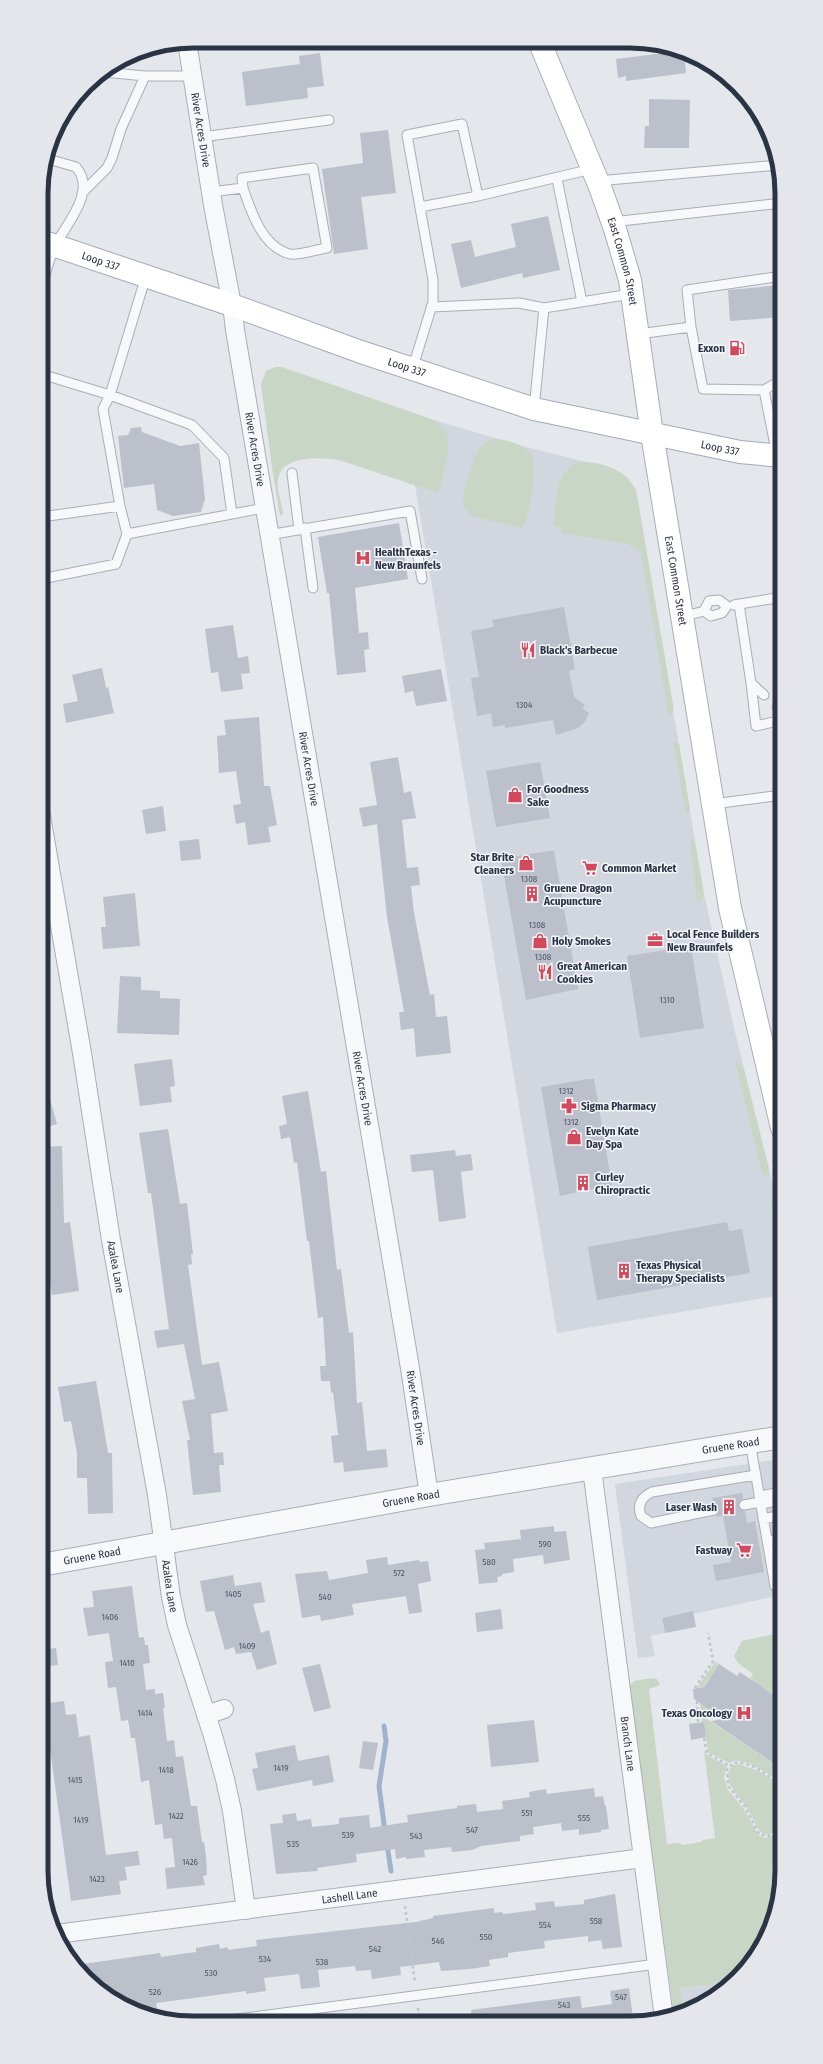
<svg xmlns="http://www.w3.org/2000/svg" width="823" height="2064" font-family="'Fira Sans Condensed',sans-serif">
  <rect width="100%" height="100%" fill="#e4e7ec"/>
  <path fill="#d2d6de" d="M 434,420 L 518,445 L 610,468 L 626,476 L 636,490 L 704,894 L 734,1028 L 782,1222 L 782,1295 L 557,1333 L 415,485 Z
    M 774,1460 L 782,1465 L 782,1595 L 693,1614 L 692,1612 L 662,1618 L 665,1633 L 651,1636 L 655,1656 L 638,1658 L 615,1484 Z
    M 729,1983 L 714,1997 L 683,2011 L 680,1988 Z"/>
  <path fill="#c9d6c5" d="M 275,367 L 282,367 L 434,420 C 454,433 449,446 445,465 C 443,474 441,484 438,493 L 339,460 C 322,457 279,455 278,481 C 277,491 282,504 283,514 L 280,516 L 272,468 L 261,384 L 266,371 Z
    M 493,439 C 505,439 526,444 532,456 C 537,466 530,521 522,528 L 471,516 L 463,506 C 462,495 472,461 478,451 C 482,445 487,441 493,439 Z
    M 582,462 C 603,462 626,470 636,490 L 674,710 L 669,717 L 641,552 L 628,544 L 561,533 L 561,528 L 553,526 C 556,504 555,466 582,462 Z
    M 673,741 L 679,744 L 690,809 L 686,815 Z
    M 690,839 L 695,842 L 704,894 L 703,899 L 697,902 Z
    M 735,1061 L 743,1066 L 769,1169 L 768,1174 L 763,1176 Z
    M 771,1202 C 785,1206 782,1241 782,1253 Z
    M 779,1633 L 782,1646 L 782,1701 L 750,1679 L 753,1674 L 738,1663 L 734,1656 L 742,1641 Z
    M 715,1662 L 719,1664 L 703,1687 L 697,1688 Z
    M 652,1678 L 657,1679 L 660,1685 L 649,1689 L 667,1844 L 679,1843 L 682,1845 L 701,1842 L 703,1840 L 715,1838 L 704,1750 L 707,1755 L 727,1766 L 724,1777 L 728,1790 L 743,1808 L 758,1834 L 765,1838 L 782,1834 L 782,1880 L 770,1929 L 750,1964 L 729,1983 L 680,1988 L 683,2011 C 678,2014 675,2012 673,2007 L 630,1690 L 630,1686 L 634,1681 Z
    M 700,1703 L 709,1709 L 704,1717 L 782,1769 L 782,1782 C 769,1776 743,1754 729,1763 L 708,1752 L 704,1723 L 702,1723 Z
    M 739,1764 L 758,1771 L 782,1785 L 782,1830 L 767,1835 L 762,1833 C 756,1828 753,1818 749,1811 C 742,1797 718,1782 733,1765 Z"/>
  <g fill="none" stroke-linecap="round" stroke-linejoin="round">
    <path stroke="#9fb4cc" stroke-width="5" d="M 384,1726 L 386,1741 L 379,1786 L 385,1832
      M 387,1844 L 391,1871"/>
  </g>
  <path fill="#bbc0ca" d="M 680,51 L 684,52 L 686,73 L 626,81 L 626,76 L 618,78 L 616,59 Z
    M 320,53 L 324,86 L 307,88 L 308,98 L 246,106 L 242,72 L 300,64 L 299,56 Z
    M 649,99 L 690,100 L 689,148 L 644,148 L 645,126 L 649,126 Z
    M 388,130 L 396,193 L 361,197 L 368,249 L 334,254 L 322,169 L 363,163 L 360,133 Z
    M 548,216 L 560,270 L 523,278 L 522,273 L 461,288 L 451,244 L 471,240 L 475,257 L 516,247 L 511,224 Z
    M 782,285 L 782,317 L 730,321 L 728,290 Z
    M 141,427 L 142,432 L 180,446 L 199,443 L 205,499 L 201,512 L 173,516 L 157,510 L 154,484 L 124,488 L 118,436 L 128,435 L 131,428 Z
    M 399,523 L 408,579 L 355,588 L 359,633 L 368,632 L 369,649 L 364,650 L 366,672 L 337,675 L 329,593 L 327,593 L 318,537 Z
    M 564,607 L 575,669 L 569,671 L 574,697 L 585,705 L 582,708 L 589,713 L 585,722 L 578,728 L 556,735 L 553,720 L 505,728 L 505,725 L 493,727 L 491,713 L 477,716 L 471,678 L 479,677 L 471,631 L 494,627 L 492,620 Z
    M 233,625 L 238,658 L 248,656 L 250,673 L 241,674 L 243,689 L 221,692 L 218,672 L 211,673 L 205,629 Z
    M 102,668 L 106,688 L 108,687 L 114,713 L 66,723 L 63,704 L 78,701 L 72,675 Z
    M 441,669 L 447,701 L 416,706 L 413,691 L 405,693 L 402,676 Z
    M 259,717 L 264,786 L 270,786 L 277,825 L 268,827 L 271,842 L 248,845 L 245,822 L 236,824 L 233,805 L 241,804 L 236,771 L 219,773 L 217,736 L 226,735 L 224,720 Z
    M 398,757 L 404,793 L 411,791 L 416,818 L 402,820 L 407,868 L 418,867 L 420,885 L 411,886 L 414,913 L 430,995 L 434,994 L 436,1017 L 447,1016 L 451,1053 L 416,1057 L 414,1028 L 401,1030 L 399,1012 L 404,1012 L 387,917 L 377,824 L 363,827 L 359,808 L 377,805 L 370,762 Z
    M 540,762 L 550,818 L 496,827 L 486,771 Z
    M 163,806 L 166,831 L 146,834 L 142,810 Z
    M 199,839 L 201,859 L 181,861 L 179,841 Z
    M 549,851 L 554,851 L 578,989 L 526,1000 L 501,859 Z
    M 135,893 L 140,946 L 103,949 L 101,927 L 106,927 L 103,897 Z
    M 691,946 L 704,1028 L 640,1038 L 627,956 Z
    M 120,976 L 141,977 L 141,990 L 160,991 L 160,998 L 180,999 L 179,1035 L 117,1033 Z
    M 172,1059 L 175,1086 L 170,1087 L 172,1102 L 140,1106 L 134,1064 Z
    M 588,1079 L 594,1079 L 612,1185 L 560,1196 L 541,1087 Z
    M 45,1082 L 57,1124 L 41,1129 L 41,1083 Z
    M 308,1091 L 321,1172 L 326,1171 L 337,1270 L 341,1269 L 349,1333 L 353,1332 L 357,1403 L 362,1402 L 367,1451 L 386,1449 L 388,1467 L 344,1472 L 343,1462 L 334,1463 L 331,1436 L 338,1435 L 333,1392 L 331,1393 L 330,1381 L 321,1381 L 320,1366 L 326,1366 L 323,1317 L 318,1318 L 309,1241 L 307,1241 L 297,1162 L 294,1163 L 290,1137 L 281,1139 L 279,1126 L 287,1124 L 282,1096 Z
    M 168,1129 L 180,1204 L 187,1203 L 193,1254 L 191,1254 L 192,1264 L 188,1265 L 202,1365 L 219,1362 L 228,1411 L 211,1414 L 214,1453 L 223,1452 L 224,1465 L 219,1465 L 221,1492 L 193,1495 L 187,1440 L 190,1440 L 182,1401 L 195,1399 L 184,1344 L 157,1348 L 154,1331 L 169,1329 L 151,1193 L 148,1193 L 139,1133 Z
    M 62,1146 L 64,1223 L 70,1222 L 79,1291 L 52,1295 L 48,1268 L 41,1269 L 41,1251 L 43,1250 L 41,1235 L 41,1147 Z
    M 455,1150 L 456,1156 L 471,1154 L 473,1170 L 461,1172 L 466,1218 L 439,1222 L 433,1170 L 412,1172 L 410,1155 Z
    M 727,1222 L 729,1231 L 742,1229 L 750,1273 L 597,1300 L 588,1247 Z
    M 96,1381 L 108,1453 L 112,1453 L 113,1513 L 88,1514 L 87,1478 L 77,1478 L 77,1453 L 71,1421 L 64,1422 L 58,1387 Z
    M 742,1493 L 743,1499 L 739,1503 L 738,1506 L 745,1511 L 747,1523 L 755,1521 L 764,1572 L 716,1581 L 713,1565 L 731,1562 L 723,1516 L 716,1517 L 720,1509 L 718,1506 L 713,1504 L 712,1498 Z
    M 554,1526 L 554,1532 L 566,1531 L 570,1560 L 544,1564 L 543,1555 L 513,1559 L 514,1572 L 502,1574 L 502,1576 L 497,1577 L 498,1582 L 479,1584 L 475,1550 L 485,1549 L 484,1543 L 521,1539 L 520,1530 Z
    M 387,1557 L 388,1565 L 419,1560 L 420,1562 L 428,1561 L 431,1581 L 418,1584 L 422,1612 L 409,1614 L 406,1596 L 352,1604 L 354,1615 L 321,1621 L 320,1615 L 302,1618 L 295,1574 L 327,1571 L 329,1580 L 368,1573 L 366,1560 Z
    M 233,1575 L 235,1586 L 261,1582 L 265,1602 L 253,1604 L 261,1633 L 269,1630 L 277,1664 L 257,1670 L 251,1652 L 236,1654 L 234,1647 L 225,1650 L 214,1611 L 206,1612 L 200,1581 Z
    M 132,1586 L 139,1638 L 144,1637 L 145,1645 L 148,1645 L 150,1663 L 143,1664 L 146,1690 L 155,1689 L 155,1694 L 163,1693 L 165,1708 L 163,1708 L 167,1741 L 174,1740 L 176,1757 L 183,1756 L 191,1806 L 197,1806 L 202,1842 L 204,1842 L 206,1856 L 207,1875 L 203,1876 L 205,1885 L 167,1889 L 165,1868 L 175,1867 L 172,1838 L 164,1839 L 162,1824 L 155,1825 L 149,1780 L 141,1782 L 135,1738 L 131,1738 L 128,1720 L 121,1721 L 116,1687 L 108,1688 L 105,1662 L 113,1661 L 109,1633 L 88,1636 L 83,1608 L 94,1607 L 92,1591 Z
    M 501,1609 L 503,1629 L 477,1632 L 475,1613 Z
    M 693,1611 L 696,1627 L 665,1633 L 662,1618 Z
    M 56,1648 L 58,1665 L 41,1667 L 41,1650 Z
    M 320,1664 L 331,1708 L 314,1712 L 302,1668 Z
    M 719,1664 L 737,1676 L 740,1672 L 782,1701 L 782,1769 L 711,1721 L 723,1719 L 694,1699 L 693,1689 L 704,1687 Z
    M 64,1701 L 66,1715 L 76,1714 L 79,1737 L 90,1735 L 106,1855 L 138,1851 L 140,1865 L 125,1867 L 127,1880 L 119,1881 L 121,1894 L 71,1901 L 50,1749 L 41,1750 L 41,1704 Z
    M 534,1720 L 539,1762 L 491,1767 L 487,1725 Z
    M 704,1722 L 706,1737 L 691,1740 L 689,1724 Z
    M 363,1741 L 378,1743 L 373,1770 L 359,1768 Z
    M 295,1745 L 298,1761 L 329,1755 L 334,1782 L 313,1786 L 312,1780 L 257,1791 L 252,1769 L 258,1768 L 255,1753 Z
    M 594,1788 L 595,1797 L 603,1796 L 605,1806 L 606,1806 L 609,1829 L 601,1830 L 601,1832 L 579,1835 L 579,1829 L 562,1831 L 561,1823 L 533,1827 L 534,1834 L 520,1836 L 520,1841 L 481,1846 L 472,1850 L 452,1852 L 451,1847 L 424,1850 L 425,1857 L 406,1859 L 406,1857 L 396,1859 L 395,1849 L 356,1854 L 357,1862 L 317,1868 L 318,1871 L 276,1874 L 270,1824 L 283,1823 L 282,1815 L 296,1813 L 297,1821 L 311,1819 L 312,1827 L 339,1824 L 339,1818 L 369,1815 L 370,1828 L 408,1822 L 407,1815 L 457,1808 L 457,1806 L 476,1804 L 477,1812 L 503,1809 L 502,1801 L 530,1797 L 529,1792 L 546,1789 L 547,1794 Z
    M 615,1894 L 622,1947 L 603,1949 L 601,1940 L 588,1942 L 588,1936 L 544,1941 L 545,1948 L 508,1953 L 508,1957 L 489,1960 L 490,1966 L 470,1969 L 441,1971 L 439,1962 L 400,1967 L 401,1975 L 372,1979 L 371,1970 L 356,1971 L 355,1966 L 318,1970 L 320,1987 L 301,1989 L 299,1974 L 264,1978 L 266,1991 L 246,1994 L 246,1991 L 156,2003 L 157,2010 L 141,2012 L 126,2007 L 93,1985 L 76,1965 L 160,1953 L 161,1957 L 188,1953 L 196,1952 L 196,1948 L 219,1944 L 220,1949 L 228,1947 L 228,1950 L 257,1946 L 256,1940 L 416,1922 L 433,1918 L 433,1916 L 494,1908 L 494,1913 L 502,1912 L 503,1914 L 536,1910 L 535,1903 L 554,1901 L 555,1907 L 584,1904 L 584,1900 Z
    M 629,1988 L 633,2018 L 472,2019 L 471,2010 L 580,1996 L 582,2008 L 612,2004 L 610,1991 Z"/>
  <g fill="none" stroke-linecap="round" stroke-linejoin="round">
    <defs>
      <path id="service" d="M 104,72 L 145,76 L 193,76
        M 202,137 L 329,120
        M 557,179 L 582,302
        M 597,181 L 778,165
        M 211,192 L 243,188 C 251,211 262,247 290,254 C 297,256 319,249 327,248 L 313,168 L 242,178 L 243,188
        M 82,193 L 107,168 L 112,158 L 121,129 L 145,76
        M 420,207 L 478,196
        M 612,222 L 782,203
        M 41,288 C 46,274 49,257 56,244 C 67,223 97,191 76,167 L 48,159
        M 431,307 L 519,303 L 544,308
        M 691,327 L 703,389 L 764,390 L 777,455
        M 638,334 L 691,327 L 687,290 L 782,276
        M 412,370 L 433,302 L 433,280 L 407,135 L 462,124 L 478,196 L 592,169
        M 41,374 L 110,395 L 192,425 L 224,458 L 232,514
        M 764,390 L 782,380
        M 534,409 L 544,308 L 631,294
        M 292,473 L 299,530
        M 120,506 L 103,409 L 110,395 L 146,276
        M 41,517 L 120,506 L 127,534 L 264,508
        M 305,528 L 313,588
        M 268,535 L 410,511 L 422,579
        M 41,579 L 116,564 L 127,534
        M 739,604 L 751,683 L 764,695
        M 734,605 L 782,597
        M 682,617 L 704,611 L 709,601 L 719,600 L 727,606 L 722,613 L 711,616 L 704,611
        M 751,683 L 756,726 L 782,720
        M 777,707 L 782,712
        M 713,804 L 782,795
        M 750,1442 L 775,1586 L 782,1584
        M 759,1496 L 782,1492
        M 761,1504 L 782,1500
        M 744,1505 L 760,1502
        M 714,1510 L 651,1523 L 641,1516 C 637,1505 641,1497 652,1492 L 756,1475
        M 763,1519 L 782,1515
        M 767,1541 L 782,1539
        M 771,1562 L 782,1560
        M 229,2020 L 657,1964"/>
      <g id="minor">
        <path id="s1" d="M 187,42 L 213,205 L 232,305 L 235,330 L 410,1368 L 429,1495"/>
        <path id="s2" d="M 41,816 L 82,1053 L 111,1240 L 157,1495 L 171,1597 L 177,1625 L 213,1736 L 225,1779 L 232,1811 L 246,1910"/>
        <path id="s3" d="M 592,1469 L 664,2018"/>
        <path d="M 206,1715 L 224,1709"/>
        <path id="s4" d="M 56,1934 L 643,1858"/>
      </g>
      <g id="tertiary">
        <path id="s5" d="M 41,1565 L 429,1495 L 782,1437"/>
      </g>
      <g id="secondary">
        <path id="s6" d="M 540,43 L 600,187 L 615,229 L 630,280 L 652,434 L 730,908 L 782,1128"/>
      </g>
      <g id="primary">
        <path id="s7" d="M 41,241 L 232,305 L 361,352 L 534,409 L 740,452 L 782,456"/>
      </g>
    </defs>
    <use href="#service" stroke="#a9aeb7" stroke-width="11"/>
    <use href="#minor" stroke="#a9aeb7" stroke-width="20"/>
    <use href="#tertiary" stroke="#a9aeb7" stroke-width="24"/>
    <use href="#secondary" stroke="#a9aeb7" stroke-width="24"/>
    <use href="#primary" stroke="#a3abb8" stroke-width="24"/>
    <path stroke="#c2c5cb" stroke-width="2.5" stroke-dasharray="3 3" stroke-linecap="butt" d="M 695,1688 L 713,1661 L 708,1633
      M 697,1701 L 698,1723
      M 704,1738 L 707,1753 L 730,1766
      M 782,1832 L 768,1836 L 759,1834 L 745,1807 L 728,1786 L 727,1770 L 733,1763 C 750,1760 767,1776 782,1784
      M 405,1906 L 415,1983
      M 418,2008 L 419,2019"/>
    <use href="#service" stroke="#f7f8fa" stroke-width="9"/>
    <use href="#minor" stroke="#f7f8fa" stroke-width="18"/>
    <use href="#tertiary" stroke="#f7f8fa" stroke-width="22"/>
    <use href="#secondary" stroke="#fff" stroke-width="22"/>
    <use href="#primary" stroke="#fff" stroke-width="22"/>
  </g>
  <defs>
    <symbol id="fuel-bare" viewBox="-9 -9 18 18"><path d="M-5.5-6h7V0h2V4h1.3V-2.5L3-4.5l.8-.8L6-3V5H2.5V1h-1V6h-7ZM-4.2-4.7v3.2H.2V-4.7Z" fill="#d1495b" stroke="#f4f6f9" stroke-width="2.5" paint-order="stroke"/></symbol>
    <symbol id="hospital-bare" viewBox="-9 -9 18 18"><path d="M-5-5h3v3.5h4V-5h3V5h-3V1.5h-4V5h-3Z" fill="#d1495b" stroke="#f4f6f9" stroke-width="2.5" paint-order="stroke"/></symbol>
    <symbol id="restaurant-bare" viewBox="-9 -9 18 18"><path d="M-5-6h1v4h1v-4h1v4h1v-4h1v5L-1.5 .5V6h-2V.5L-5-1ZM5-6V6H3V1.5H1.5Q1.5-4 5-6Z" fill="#d1495b" stroke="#f4f6f9" stroke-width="2.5" paint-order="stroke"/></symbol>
    <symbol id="shop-bare" viewBox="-9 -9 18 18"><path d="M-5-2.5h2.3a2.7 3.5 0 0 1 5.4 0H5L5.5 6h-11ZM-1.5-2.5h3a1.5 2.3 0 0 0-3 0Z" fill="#d1495b" stroke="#f4f6f9" stroke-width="2.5" paint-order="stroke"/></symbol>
    <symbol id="supermarket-bare" viewBox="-9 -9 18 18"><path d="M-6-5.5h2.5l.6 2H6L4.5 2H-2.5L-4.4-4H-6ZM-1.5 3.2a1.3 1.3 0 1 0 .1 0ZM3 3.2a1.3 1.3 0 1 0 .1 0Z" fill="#d1495b" stroke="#f4f6f9" stroke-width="2.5" paint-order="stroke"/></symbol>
    <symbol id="building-bare" viewBox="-9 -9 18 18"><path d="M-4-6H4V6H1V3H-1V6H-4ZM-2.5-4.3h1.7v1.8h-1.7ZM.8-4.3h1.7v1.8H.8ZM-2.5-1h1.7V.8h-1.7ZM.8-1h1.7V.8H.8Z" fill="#d1495b" stroke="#f4f6f9" stroke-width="2.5" paint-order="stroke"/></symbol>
    <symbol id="office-bare" viewBox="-9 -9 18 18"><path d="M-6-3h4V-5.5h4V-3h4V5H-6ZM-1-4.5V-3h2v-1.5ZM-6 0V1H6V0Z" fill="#d1495b" stroke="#f4f6f9" stroke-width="2.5" paint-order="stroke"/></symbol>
    <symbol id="pharmacy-bare" viewBox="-9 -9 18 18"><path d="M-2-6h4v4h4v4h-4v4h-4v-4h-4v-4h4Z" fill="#d1495b" stroke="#f4f6f9" stroke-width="2.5" paint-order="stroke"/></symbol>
  </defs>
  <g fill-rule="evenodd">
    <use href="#fuel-bare" x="726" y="337" width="22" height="22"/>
    <use href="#hospital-bare" x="352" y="547" width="22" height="22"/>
    <use href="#restaurant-bare" x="517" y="639" width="22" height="22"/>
    <use href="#shop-bare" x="504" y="784" width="22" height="22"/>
    <use href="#shop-bare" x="515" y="852" width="22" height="22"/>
    <use href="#supermarket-bare" x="579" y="857" width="22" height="22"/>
    <use href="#building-bare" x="521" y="883" width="22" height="22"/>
    <use href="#office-bare" x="644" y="929" width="22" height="22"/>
    <use href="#shop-bare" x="529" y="930" width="22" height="22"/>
    <use href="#restaurant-bare" x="534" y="961" width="22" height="22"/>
    <use href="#pharmacy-bare" x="558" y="1095" width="22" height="22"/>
    <use href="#shop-bare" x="563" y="1126" width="22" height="22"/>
    <use href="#building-bare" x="572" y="1172" width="22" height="22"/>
    <use href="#building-bare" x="613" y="1260" width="22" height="22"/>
    <use href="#building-bare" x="718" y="1496" width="22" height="22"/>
    <use href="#supermarket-bare" x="733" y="1539" width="22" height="22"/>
    <use href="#hospital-bare" x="733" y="1702" width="22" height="22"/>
  </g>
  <g text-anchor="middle" stroke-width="3" stroke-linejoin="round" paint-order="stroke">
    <g font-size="9" fill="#4f5766">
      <text x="524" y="708">1304</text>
      <text x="529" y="882">1308</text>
      <text x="537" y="928">1308</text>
      <text x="543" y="960">1308</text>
      <text x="667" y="1003">1310</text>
      <text x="566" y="1094">1312</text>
      <text x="571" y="1125">1312</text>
      <text x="545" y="1547">590</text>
      <text x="489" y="1565">580</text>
      <text x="399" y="1576">572</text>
      <text x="233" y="1597">1405</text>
      <text x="325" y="1600">540</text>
      <text x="110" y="1620">1406</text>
      <text x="247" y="1649">1409</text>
      <text x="127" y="1666">1410</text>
      <text x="145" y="1716">1414</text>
      <text x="281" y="1771">1419</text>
      <text x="166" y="1773">1418</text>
      <text x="75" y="1783">1415</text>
      <text x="527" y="1816">551</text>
      <text x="176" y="1819">1422</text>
      <text x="584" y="1821">555</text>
      <text x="81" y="1823">1419</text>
      <text x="472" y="1833">547</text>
      <text x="348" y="1838">539</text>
      <text x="416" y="1839">543</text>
      <text x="293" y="1847">535</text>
      <text x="190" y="1865">1426</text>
      <text x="97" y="1882">1423</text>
      <text x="596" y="1924">558</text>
      <text x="545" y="1928">554</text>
      <text x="486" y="1940">550</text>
      <text x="438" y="1944">546</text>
      <text x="375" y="1952">542</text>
      <text x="265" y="1962">534</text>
      <text x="322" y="1965">538</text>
      <text x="211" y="1976">530</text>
      <text x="155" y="1995">526</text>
      <text x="621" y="2000">547</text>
      <text x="564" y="2008">543</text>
    </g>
    <g font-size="11" fill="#2b3445" stroke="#f4f6f9">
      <text dy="4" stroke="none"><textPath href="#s1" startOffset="89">River Acres Drive</textPath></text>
      <text dy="4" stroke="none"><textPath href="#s7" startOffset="63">Loop 337</textPath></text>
      <text dy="4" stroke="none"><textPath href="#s6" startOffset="234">East Common Street</textPath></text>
      <text dy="4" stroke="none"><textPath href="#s7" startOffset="387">Loop 337</textPath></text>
      <text dy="4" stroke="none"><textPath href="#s7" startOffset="711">Loop 337</textPath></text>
      <text dy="4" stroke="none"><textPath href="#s1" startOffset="413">River Acres Drive</textPath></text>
      <text dy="4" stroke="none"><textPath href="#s6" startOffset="558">East Common Street</textPath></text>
      <text dy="4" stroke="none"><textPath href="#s1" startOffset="737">River Acres Drive</textPath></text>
      <text dy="4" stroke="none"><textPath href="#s1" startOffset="1061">River Acres Drive</textPath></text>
      <text dy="4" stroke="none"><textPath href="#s2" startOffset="457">Azalea Lane</textPath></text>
      <text dy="4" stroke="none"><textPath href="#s1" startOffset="1385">River Acres Drive</textPath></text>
      <text dy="4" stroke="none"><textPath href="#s5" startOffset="700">Gruene Road</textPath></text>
      <text dy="4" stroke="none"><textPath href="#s5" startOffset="376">Gruene Road</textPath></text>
      <text dy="4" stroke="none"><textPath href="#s5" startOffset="52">Gruene Road</textPath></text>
      <text dy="4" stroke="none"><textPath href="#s2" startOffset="781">Azalea Lane</textPath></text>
      <text dy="4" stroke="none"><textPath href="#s3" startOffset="277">Branch Lane</textPath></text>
      <text dy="4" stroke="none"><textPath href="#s4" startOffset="296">Lashell Lane</textPath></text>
    </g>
    <g font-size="11" font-weight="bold" fill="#2b3445" stroke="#f4f6f9" text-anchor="start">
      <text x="725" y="352" text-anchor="end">Exxon</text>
      <text x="375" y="556">HealthTexas -<tspan x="375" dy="13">New Braunfels</tspan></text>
      <text x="540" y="654">Black's Barbecue</text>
      <text x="527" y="793">For Goodness<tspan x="527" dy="13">Sake</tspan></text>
      <text x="514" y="861" text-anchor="end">Star Brite<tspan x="514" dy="13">Cleaners</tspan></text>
      <text x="602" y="872">Common Market</text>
      <text x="544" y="892">Gruene Dragon<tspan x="544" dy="13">Acupuncture</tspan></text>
      <text x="667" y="938">Local Fence Builders<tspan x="667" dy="13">New Braunfels</tspan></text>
      <text x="552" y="945">Holy Smokes</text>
      <text x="557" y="970">Great American<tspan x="557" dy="13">Cookies</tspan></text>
      <text x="581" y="1110">Sigma Pharmacy</text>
      <text x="586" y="1135">Evelyn Kate<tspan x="586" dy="13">Day Spa</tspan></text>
      <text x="595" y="1181">Curley<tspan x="595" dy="13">Chiropractic</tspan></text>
      <text x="636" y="1269">Texas Physical<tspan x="636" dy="13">Therapy Specialists</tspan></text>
      <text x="717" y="1511" text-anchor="end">Laser Wash</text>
      <text x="732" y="1554" text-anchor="end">Fastway</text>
      <text x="732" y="1717" text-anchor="end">Texas Oncology</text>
    </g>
  </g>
  <path d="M0 0H823V2064H0ZM193 48H630A145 145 0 0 1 775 193V1871A145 145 0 0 1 630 2016H193A145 145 0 0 1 48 1871V193A145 145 0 0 1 193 48Z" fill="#e4e6eb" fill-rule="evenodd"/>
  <path fill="none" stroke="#2b3445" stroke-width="5" d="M193 48H630A145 145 0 0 1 775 193V1871A145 145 0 0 1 630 2016H193A145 145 0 0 1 48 1871V193A145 145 0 0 1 193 48Z"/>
</svg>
